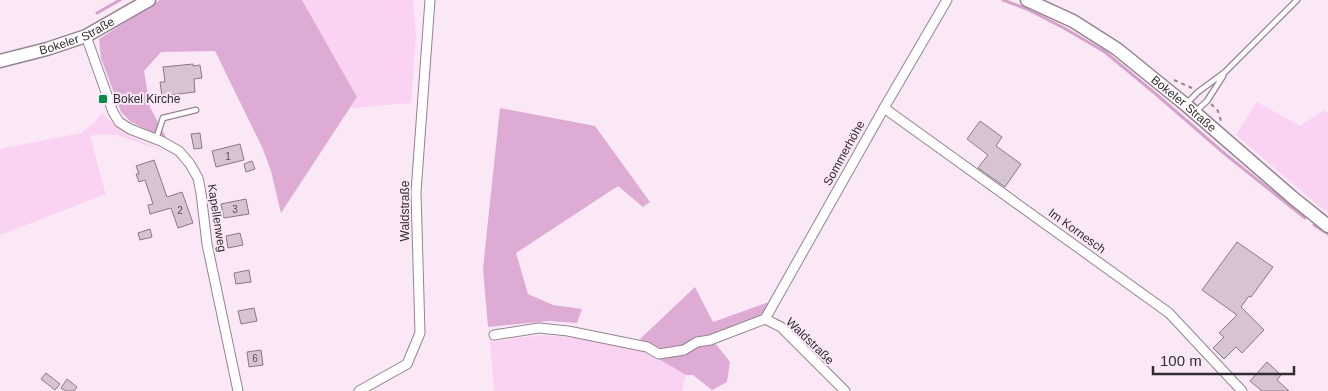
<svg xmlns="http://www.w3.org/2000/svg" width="1328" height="391" font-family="Helvetica,sans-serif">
  <rect width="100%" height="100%" fill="#fbe8f7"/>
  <path fill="#fad2f2" d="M 302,0 L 413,0 L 416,36 L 411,103 L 351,108 L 357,97 Z
    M 1257,102 L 1300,126 L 1324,110 L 1328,114 L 1328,212 L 1319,206 L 1236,135 Z
    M 102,113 L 112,123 L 134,138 L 167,152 L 116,135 L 101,134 L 90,136 L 103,185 L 106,194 L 0,235 L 0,149 L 81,133 L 94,123 Z
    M 543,335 L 578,338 L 644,351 L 686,375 L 682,391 L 494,391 L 490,342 Z"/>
  <path fill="#deabd4" d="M 160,0 L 302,0 L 357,97 L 281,213 L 271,171 L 262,147 L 215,51 L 161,52 L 144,71 L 150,107 L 167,139 L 131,122 L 121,112 L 101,58 L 99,39 Z
    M 500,108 L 595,126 L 650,202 L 643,207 L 618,186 L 516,253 L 528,294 L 553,305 L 582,309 L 577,323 L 549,321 L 488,327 L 483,269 L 487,230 Z
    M 695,287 L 713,322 L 769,302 L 761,315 L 709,337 L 695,338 L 682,347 L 659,350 L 640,339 Z
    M 715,343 L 730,362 L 727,382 L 712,390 L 693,375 L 686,375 L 657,358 L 683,355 L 698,346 Z"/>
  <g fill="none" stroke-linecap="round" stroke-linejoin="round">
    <path stroke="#d4a1ca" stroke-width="3" d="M 1003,0 L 1027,9 L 1064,28 L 1105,52 L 1157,95 L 1225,154 L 1305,218
      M 97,13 L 120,0
      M 1314,225 L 1328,234"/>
  </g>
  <path fill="#d7c4d3" stroke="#8a7886" d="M 193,64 L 193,66 L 200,65 L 202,78 L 194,79 L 195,92 L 162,96 L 160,82 L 165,82 L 163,67 Z
    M 980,121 L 1002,137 L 996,146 L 1021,164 L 1005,187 L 978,168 L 988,155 L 967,139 Z
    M 200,133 L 202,148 L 194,149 L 191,134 Z
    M 240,144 L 244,160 L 216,167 L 212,151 Z
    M 154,160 L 167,197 L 182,192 L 193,223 L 178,228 L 171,208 L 150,214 L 148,205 L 153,204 L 145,180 L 139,182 L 136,174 L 139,174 L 136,166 Z
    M 252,161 L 255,169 L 246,172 L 244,164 Z
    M 246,199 L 249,214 L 224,218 L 221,204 Z
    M 150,229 L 152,237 L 140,240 L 138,233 Z
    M 240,233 L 243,245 L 228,248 L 226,236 Z
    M 1237,242 L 1273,267 L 1251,297 L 1249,296 L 1241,307 L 1264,330 L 1242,353 L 1236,347 L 1224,359 L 1213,348 L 1224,337 L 1219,333 L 1237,315 L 1202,290 Z
    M 249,270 L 251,282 L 236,284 L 234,273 Z
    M 254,308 L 257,321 L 241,324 L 238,311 Z
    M 261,350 L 263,365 L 249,367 L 247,352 Z
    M 1267,362 L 1281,375 L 1277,380 L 1289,391 L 1262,391 L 1250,381 Z
    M 46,373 L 60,384 L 55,390 L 41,379 Z
    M 67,379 L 77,387 L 74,391 L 66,391 L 61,388 Z"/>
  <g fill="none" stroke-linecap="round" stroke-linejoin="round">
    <defs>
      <path id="lane" d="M 1187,103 L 1198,92 L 1225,72 L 1297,0
        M 1196,111 L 1207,101 L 1223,76
        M 156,139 L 163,118 L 196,110"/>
      <path id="street" d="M 86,36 L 113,112 L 119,122 L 130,129 L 161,141 L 179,151 L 190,164 L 198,178 L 201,193 L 207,244 L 238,391
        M 884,108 L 1169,313 L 1242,391
        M 765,319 L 884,108 L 947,0
        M 494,335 L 539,328 L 568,331 L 647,347 L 659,354 L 684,350 L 697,342 L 710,340 L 765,319 L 781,327 L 845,391
        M 359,391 L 407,364 L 420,333 L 416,192 L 430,0"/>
      <g id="secondary">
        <path id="s1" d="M 1027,0 L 1073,21 L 1117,49 L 1186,105 L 1292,197 L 1328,226"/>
        <path id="s2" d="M 0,61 L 47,49 L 86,36 L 149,0"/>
      </g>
    </defs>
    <use href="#lane" stroke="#958391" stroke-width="7"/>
    <use href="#street" stroke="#958391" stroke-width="11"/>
    <use href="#secondary" stroke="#958391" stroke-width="15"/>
    <path stroke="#92858f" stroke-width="2" stroke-dasharray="4 4" stroke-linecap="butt" d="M 1174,80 L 1192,88
      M 1211,104 L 1218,111 L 1221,121"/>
    <use href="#lane" stroke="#fff" stroke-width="4.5"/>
    <use href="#street" stroke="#fff" stroke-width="9"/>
    <use href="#secondary" stroke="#fff" stroke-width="12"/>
  </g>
  <rect fill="#038c4a" stroke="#fbe8f7" stroke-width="2" x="98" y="94" width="10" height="10" rx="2.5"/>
  <g text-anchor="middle" stroke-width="4" stroke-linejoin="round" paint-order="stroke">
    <g font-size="10" fill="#5b515a">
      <text x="228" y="160">1</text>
      <text x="235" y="213">3</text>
      <text x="180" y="214">2</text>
      <text x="255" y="362">6</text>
    </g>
    <g font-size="12" fill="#322b31" stroke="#fbe8f7">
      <text dy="4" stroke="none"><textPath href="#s2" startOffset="81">Bokeler Straße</textPath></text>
      <text dy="4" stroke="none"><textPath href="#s1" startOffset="189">Bokeler Straße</textPath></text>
      <text transform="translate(844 153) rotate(-61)" y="4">Sommerhöhe</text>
      <text transform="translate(405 211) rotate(-90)" y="4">Waldstraße</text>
      <text transform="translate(217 218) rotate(81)" y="4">Kapellenweg</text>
      <text transform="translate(1077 231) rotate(36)" y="4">Im Kornesch</text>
      <text transform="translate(810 341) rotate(44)" y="4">Waldstraße</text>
    </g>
    <g font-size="12" fill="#322b31" stroke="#fbe8f7" text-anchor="start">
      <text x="113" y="103">Bokel Kirche</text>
    </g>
  </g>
  <path d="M1153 366v8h141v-8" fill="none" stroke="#322b31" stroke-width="2.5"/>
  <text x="1160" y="366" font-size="15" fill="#322b31" stroke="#fbe8f7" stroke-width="4" paint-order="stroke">100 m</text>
</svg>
